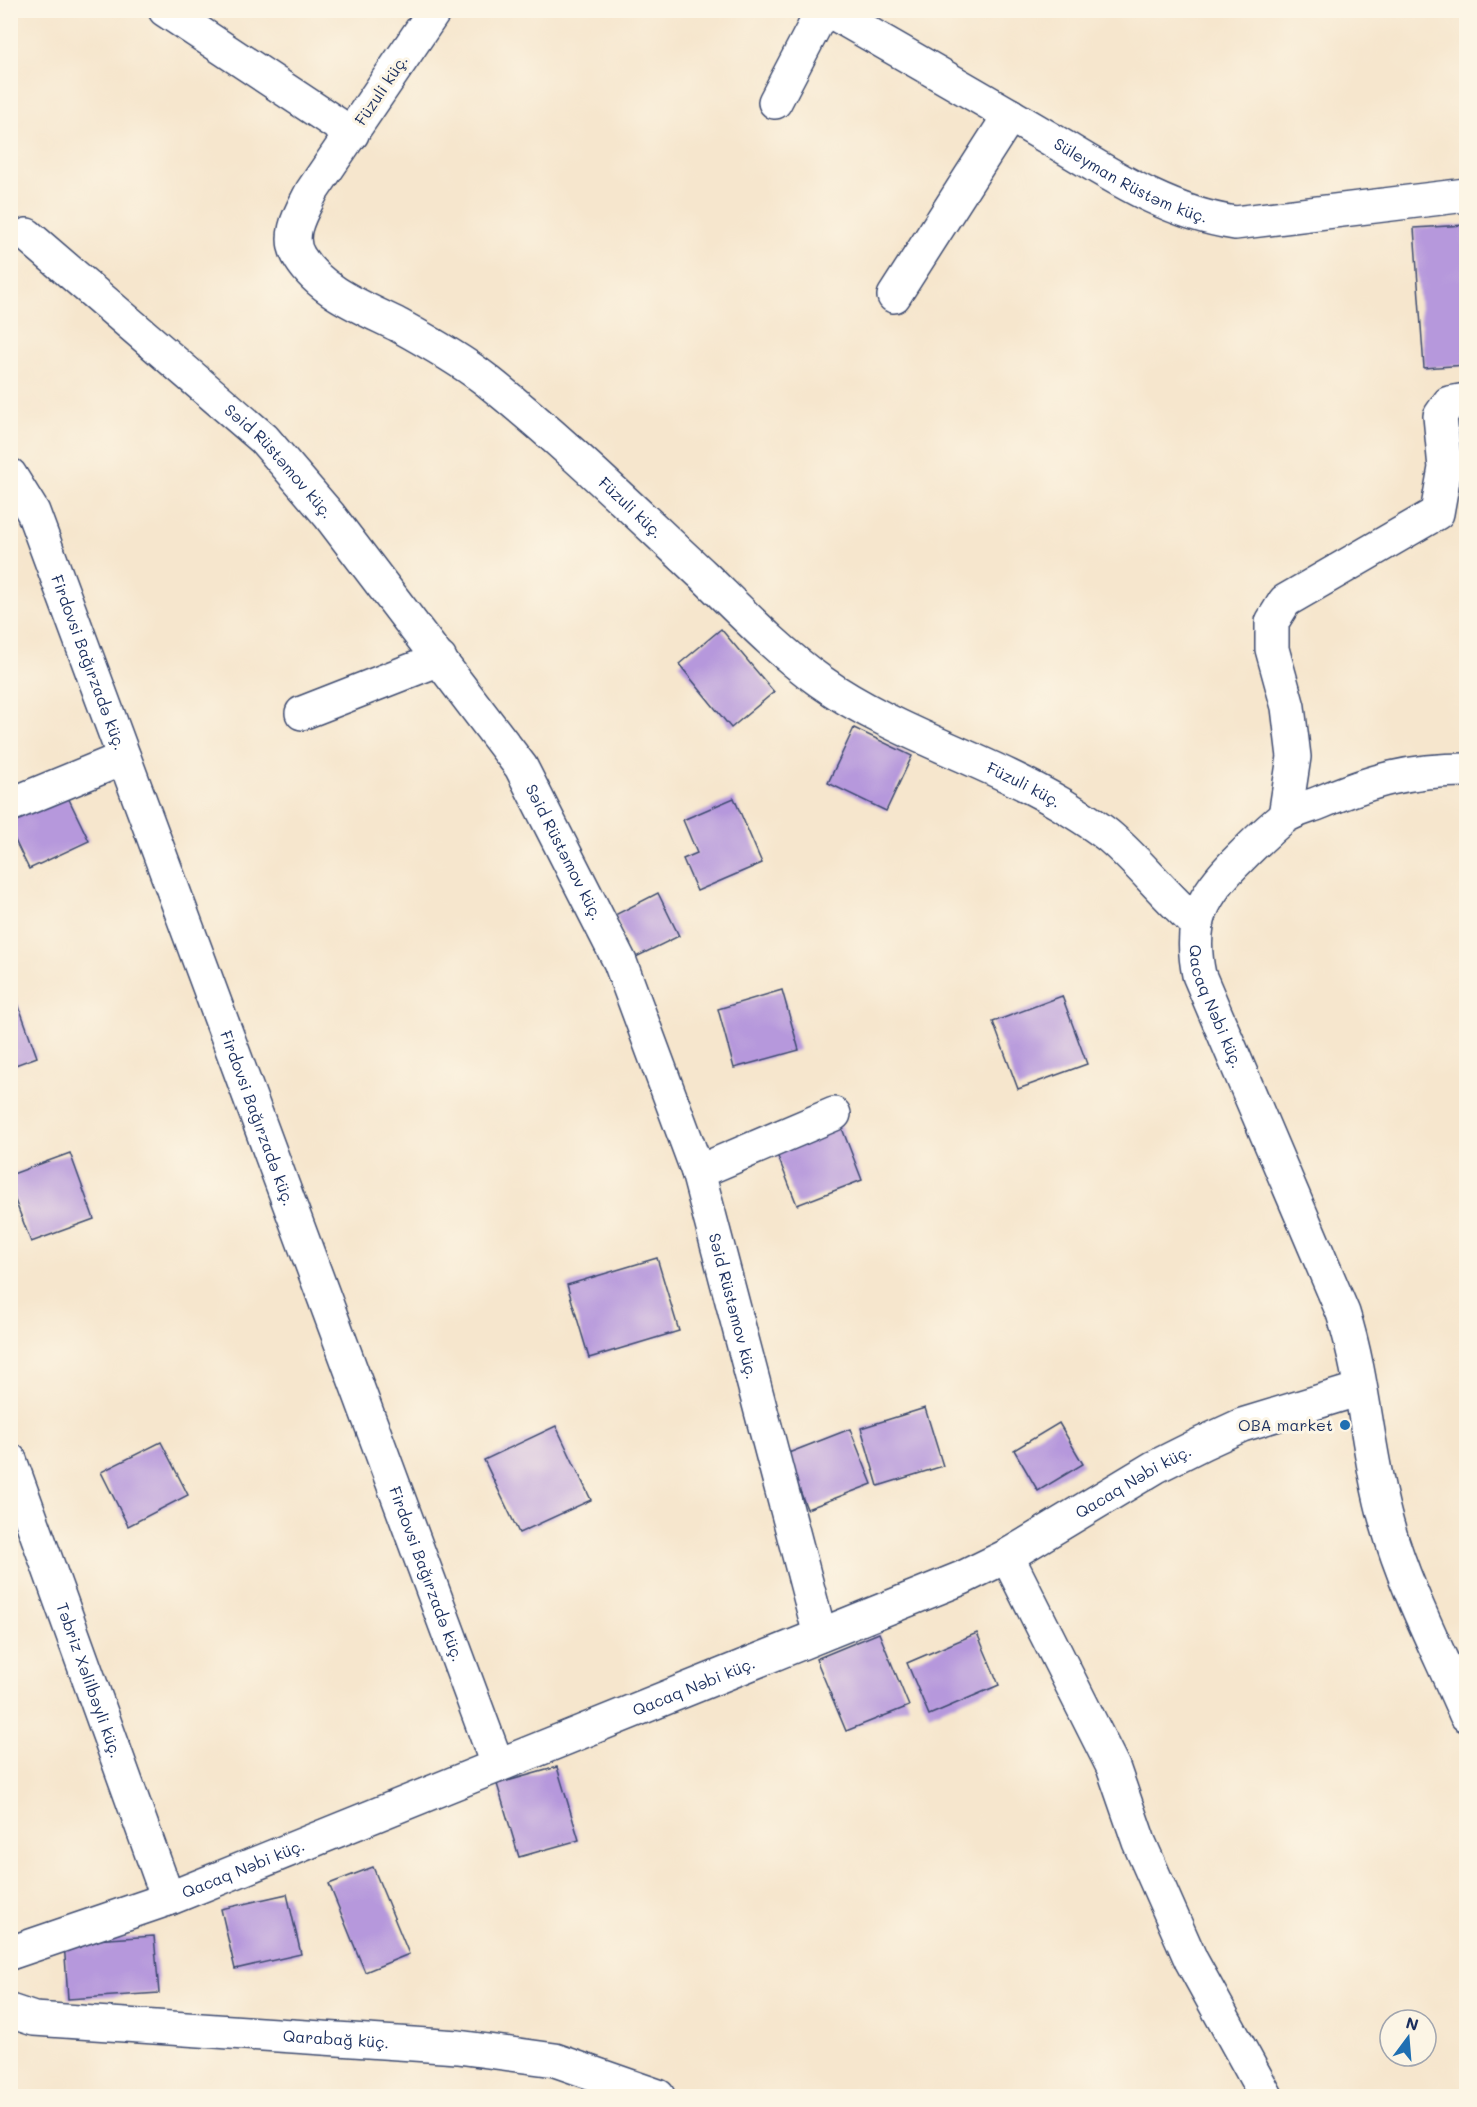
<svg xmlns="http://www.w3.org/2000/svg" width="1477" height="2107" font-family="Mali,sans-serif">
  <rect width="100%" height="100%" fill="#fcf5e5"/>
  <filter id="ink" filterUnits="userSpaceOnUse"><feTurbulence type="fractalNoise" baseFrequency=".0167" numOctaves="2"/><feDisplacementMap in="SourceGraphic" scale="12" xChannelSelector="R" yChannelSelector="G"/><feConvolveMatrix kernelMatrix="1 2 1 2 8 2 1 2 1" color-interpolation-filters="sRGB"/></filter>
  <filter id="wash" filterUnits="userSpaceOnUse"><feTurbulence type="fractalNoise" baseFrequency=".008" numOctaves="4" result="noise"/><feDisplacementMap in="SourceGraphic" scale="24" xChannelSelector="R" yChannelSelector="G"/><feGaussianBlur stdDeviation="1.35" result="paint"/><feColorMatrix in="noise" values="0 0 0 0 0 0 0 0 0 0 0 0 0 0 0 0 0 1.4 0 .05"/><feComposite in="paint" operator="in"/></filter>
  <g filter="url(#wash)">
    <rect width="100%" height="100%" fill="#f6e6cd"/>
    <g id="blocks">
      <path fill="#b698dc" d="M 1466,225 L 1466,365 L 1424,368 L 1414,228 Z
        M 721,629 L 774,692 L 731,728 L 679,664 Z
        M 854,728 L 912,756 L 886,811 L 828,783 Z
        M 64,789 L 89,841 L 29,869 L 10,830 L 10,815 Z
        M 734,798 L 762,863 L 697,891 L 683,859 L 697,853 L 683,820 Z
        M 658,893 L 679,936 L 636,957 L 615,915 Z
        M 12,987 L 37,1057 L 10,1067 L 10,988 Z
        M 782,990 L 799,1050 L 734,1068 L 718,1009 Z
        M 1062,996 L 1087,1064 L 1018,1089 L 993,1022 Z
        M 838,1118 L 862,1180 L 797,1205 L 773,1144 Z
        M 70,1153 L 94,1219 L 31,1242 L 10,1187 L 10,1175 Z
        M 657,1258 L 679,1331 L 589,1358 L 567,1285 Z
        M 925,1408 L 943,1466 L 878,1486 L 861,1428 Z
        M 1059,1423 L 1083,1464 L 1038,1491 L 1014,1450 Z
        M 556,1426 L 591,1500 L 519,1533 L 484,1460 Z
        M 850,1429 L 872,1484 L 807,1509 L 786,1454 Z
        M 161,1442 L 188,1495 L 128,1526 L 101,1472 Z
        M 879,1633 L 909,1706 L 846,1731 L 816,1659 Z
        M 977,1633 L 999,1685 L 929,1715 L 907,1663 Z
        M 557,1767 L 579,1840 L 519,1857 L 497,1784 Z
        M 373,1867 L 409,1954 L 365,1972 L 329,1884 Z
        M 287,1894 L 301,1954 L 235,1969 L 221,1909 Z
        M 154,1936 L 159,1993 L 68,1999 L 64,1942 Z"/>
    </g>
  </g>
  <g filter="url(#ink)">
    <use href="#blocks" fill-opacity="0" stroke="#3c4a6f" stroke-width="1.5"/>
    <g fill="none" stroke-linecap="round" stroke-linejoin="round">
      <defs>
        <g id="minor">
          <path d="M 165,10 L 352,134"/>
          <path id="s1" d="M 435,10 L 312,191 C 302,211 285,236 300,258 C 321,292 364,308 398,325 C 427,341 459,359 485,379 C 562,440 632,509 704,576 C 741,612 778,651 820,681 C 893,733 984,758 1061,804 C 1077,814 1096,825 1111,838 C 1141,864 1165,896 1196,923"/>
          <path id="s2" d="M 828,10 C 899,51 971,92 1042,134 C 1104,170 1162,212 1235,223 L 1466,195"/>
          <path d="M 775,102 L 823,10"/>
          <path id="s3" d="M 27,235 L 264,439 L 329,515 L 521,767 L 620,962 L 698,1172 L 820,1635"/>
          <path d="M 894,296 L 1010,115"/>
          <path id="s4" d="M 10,475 L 33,512 L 497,1764"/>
          <path d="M 302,713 L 440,659"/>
          <path id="s5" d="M 1466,770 C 1410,770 1373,780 1321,802 C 1309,807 1294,810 1283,818 C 1268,830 1254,844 1240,858 C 1202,895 1188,922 1199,975 L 1343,1313 C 1365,1382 1367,1455 1387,1524 C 1406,1590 1439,1652 1466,1715"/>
          <path d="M 10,805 L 124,758"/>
          <path d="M 1285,816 L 1294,757 L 1288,707 L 1272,649 L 1272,622 L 1285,601 L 1437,513 L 1445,468 L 1440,416 L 1449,403 L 1466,400"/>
          <path d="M 698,1172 L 834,1114"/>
          <path id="s6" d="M 10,1460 L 168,1899"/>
          <path d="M 1007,1556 L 1113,1767 L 1139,1842 L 1191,1960 L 1266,2096"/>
          <path id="s7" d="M 10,1953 L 168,1899 L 962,1578 L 1007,1556 L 1155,1467 L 1203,1443 L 1242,1425 L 1360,1389"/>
          <path id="s8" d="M 10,2011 L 34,2019 L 458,2047 L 555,2060 L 658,2096"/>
        </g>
      </defs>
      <use href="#minor" stroke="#3c4a6f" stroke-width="36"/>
      <use href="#minor" stroke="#fff" stroke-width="33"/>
    </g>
  </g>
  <circle fill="#1f6fb2" stroke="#fcf5e5" stroke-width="2" cx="1345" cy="1425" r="6"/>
  <g text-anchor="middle" stroke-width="6" stroke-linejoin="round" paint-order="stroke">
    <g font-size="16" fill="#1b2f5e" stroke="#fcf5e5">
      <text transform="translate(381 90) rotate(-56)" y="6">Füzuli küç.</text>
      <text dy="6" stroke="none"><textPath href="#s2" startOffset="348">Süleyman Rüstəm küç.</textPath></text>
      <text dy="6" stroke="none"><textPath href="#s3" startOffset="339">Səid Rüstəmov küç.</textPath></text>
      <text dy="6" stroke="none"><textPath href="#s1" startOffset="708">Füzuli küç.</textPath></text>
      <text dy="6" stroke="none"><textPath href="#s4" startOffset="204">Firdovsi Bağırzadə küç.</textPath></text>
      <text dy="6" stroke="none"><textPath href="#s1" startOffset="1194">Füzuli küç.</textPath></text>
      <text dy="6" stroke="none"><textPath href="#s3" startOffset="825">Səid Rüstəmov küç.</textPath></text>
      <text dy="6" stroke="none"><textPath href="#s5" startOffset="416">Qacaq Nəbi küç.</textPath></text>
      <text dy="6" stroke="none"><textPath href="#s4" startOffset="690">Firdovsi Bağırzadə küç.</textPath></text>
      <text dy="6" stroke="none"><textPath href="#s3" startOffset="1311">Səid Rüstəmov küç.</textPath></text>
      <text dy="6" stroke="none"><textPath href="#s7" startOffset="1220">Qacaq Nəbi küç.</textPath></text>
      <text dy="6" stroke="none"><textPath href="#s4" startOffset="1176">Firdovsi Bağırzadə küç.</textPath></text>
      <text dy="6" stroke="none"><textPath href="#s6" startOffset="234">Təbriz Xəlilbəyli küç.</textPath></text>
      <text dy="6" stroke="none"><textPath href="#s7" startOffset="734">Qacaq Nəbi küç.</textPath></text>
      <text dy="6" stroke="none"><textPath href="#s7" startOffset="248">Qacaq Nəbi küç.</textPath></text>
      <text dy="6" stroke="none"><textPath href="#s8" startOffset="328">Qarabağ küç.</textPath></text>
    </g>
    <g font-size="16" fill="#1b2f5e" stroke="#fcf5e5" text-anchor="end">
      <text x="1333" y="1431">OBA market</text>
    </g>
  </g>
  <rect width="1477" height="2107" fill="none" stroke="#fcf5e5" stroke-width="36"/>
  <g transform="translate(1408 2038) rotate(16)"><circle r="28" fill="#fcf5e5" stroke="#a2a6af" stroke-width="1.5"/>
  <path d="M0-4.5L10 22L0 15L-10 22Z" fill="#1f6fb2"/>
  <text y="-9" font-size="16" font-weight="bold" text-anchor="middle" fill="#1b2f5e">N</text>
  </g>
</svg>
